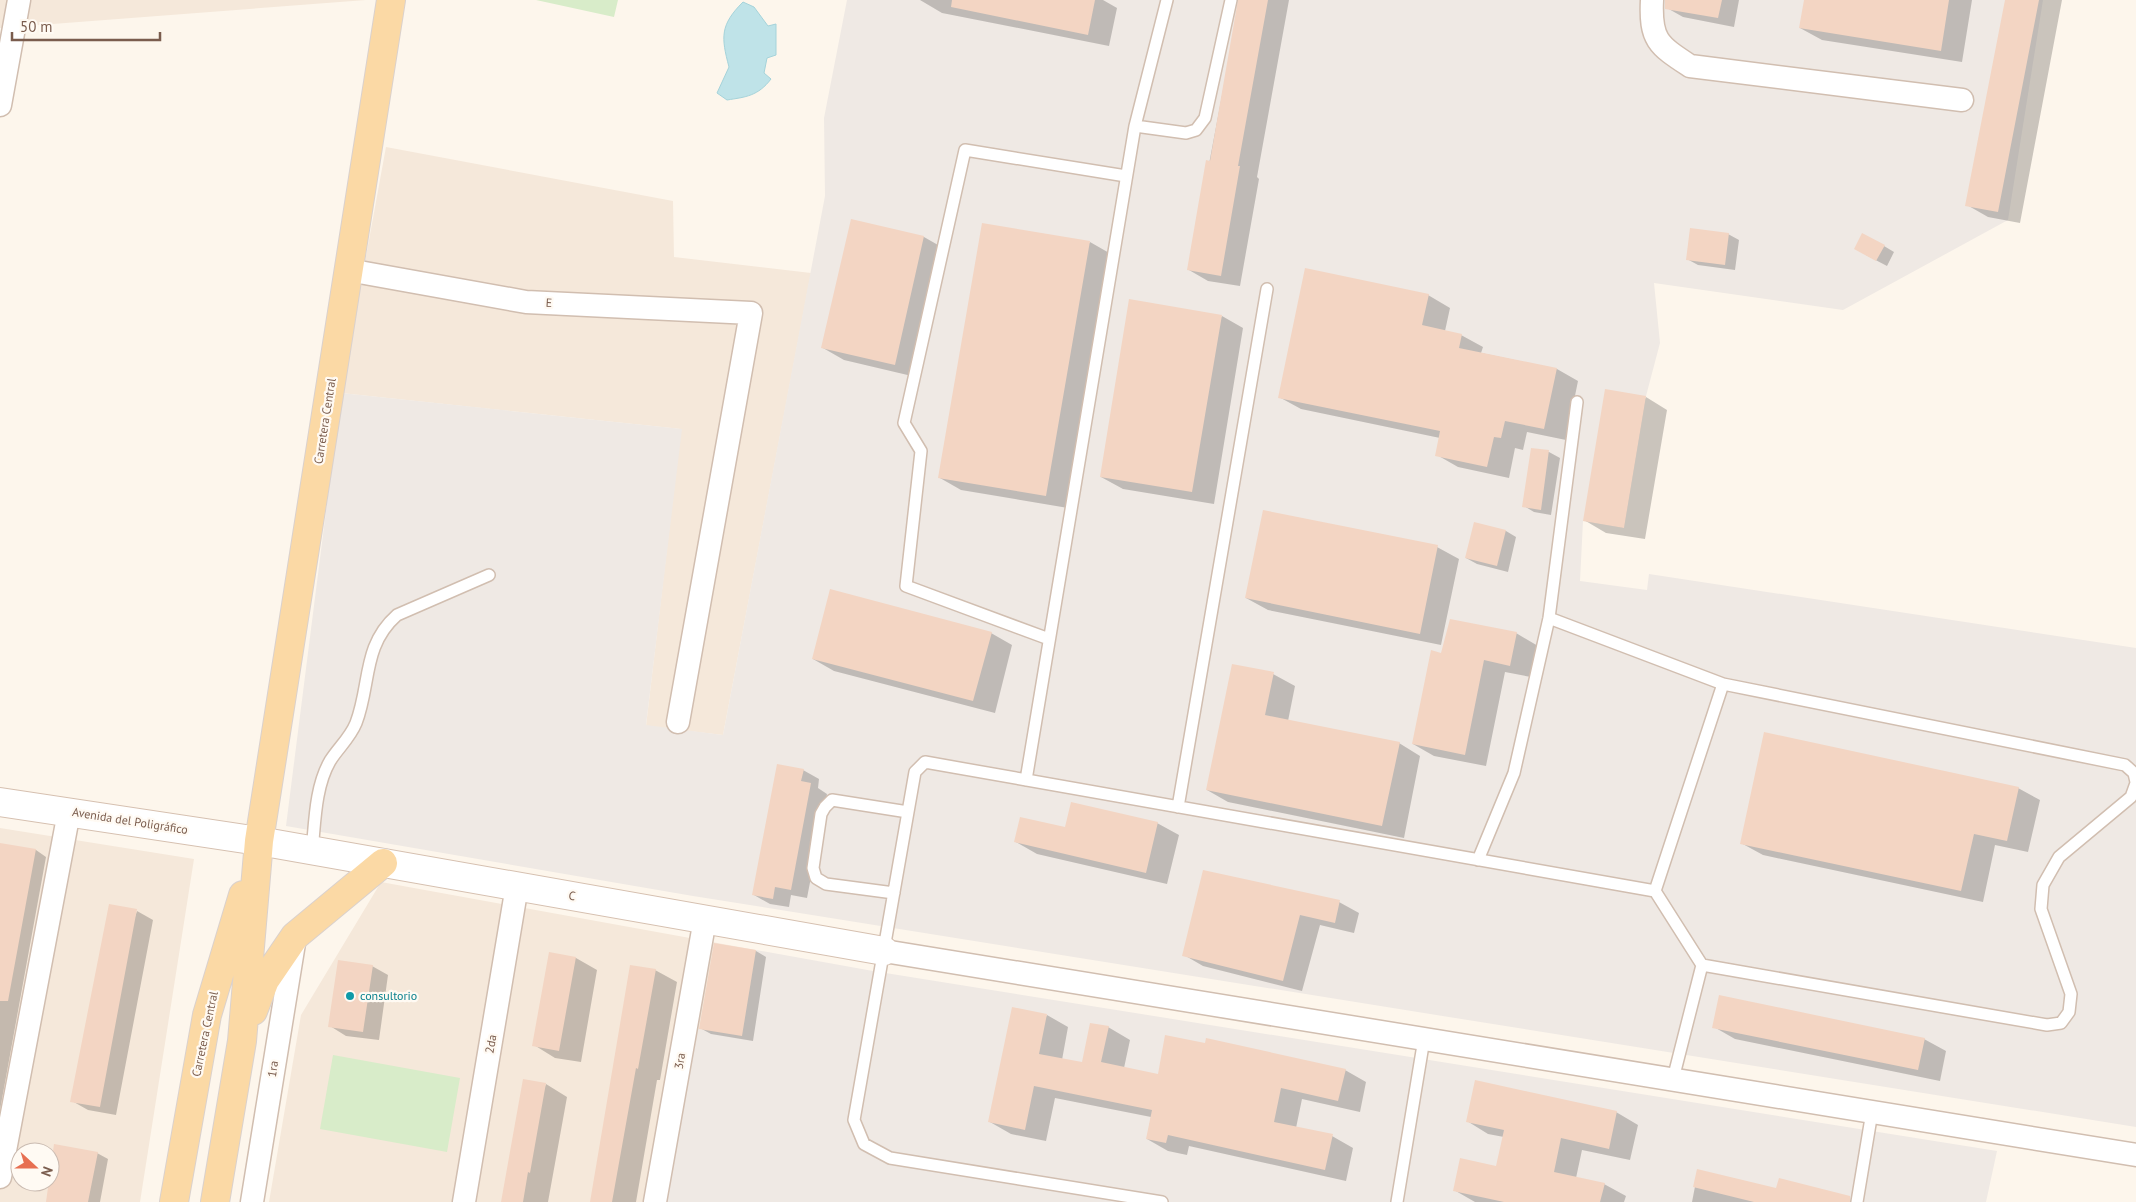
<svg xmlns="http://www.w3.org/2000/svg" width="2136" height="1202" font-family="'PT Sans',sans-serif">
  <rect width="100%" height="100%" fill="#fdf6ec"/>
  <path fill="#f5e8da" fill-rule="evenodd" d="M 0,0 L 366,0 L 0,28 Z
    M 386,147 L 673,201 L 674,257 L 811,273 L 723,735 L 646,726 L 681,429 L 341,393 Z
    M 0,828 L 194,859 L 140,1202 L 0,1202 ZM 20,1152 L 50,1152 L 50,1182 L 20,1182 Z
    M 381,882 L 756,950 L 742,1036 L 698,1029 L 665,1202 L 269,1202 L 301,1015 Z"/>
  <path fill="#efe9e4" d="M 847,0 L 2043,0 L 2008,220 L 1843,310 L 1654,283 L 1660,343 L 1646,396 L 1624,528 L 1583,521 L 1580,581 L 1647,590 L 1649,574 L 2136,648 L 2136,1127 L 693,896 L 286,826 L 341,393 L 682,429 L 646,725 L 723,735 L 825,196 L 824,118 Z
    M 756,950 L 873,971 L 1997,1151 L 1986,1202 L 665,1202 L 698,1029 L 742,1035 Z"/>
  <path fill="#d8ecc9" d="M 536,0 L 618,0 L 614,17 Z
    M 333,1055 L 460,1078 L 447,1152 L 320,1129 Z"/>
  <path fill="#bfe3e8" stroke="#a5d3da" d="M 743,2 L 754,7 L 768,26 L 776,24 L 776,55 L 767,58 L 764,73 L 771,79 C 758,96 746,97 727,100 L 717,93 L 729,67 C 721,37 720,25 743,2 Z"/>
  <path fill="#0003" d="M 920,0 L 1103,0 L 1117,8 L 1109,46 L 942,13 Z
    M 1240,0 L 1289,0 L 1257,177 L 1259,179 L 1240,286 L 1208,281 L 1189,270 Z
    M 1668,0 L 1739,0 L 1734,27 L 1683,17 L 1667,8 Z
    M 1805,0 L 1972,0 L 1962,62 L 1822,40 L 1800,28 Z
    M 2006,0 L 2062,0 L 2020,223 L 1988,217 L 1967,205 Z
    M 852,221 L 924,237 L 945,249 L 916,377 L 844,360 L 823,348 Z
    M 1728,234 L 1739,240 L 1735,270 L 1698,265 L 1687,259 Z
    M 1090,242 L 1111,254 L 1068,508 L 961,490 L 940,478 Z
    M 1884,246 L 1894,252 L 1887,266 L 1866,255 Z
    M 1428,295 L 1450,308 L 1445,331 L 1461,335 L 1483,347 L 1481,353 L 1557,369 L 1578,381 L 1566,440 L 1527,432 L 1523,450 L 1515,448 L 1509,478 L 1458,467 L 1437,455 L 1440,438 L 1301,409 L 1279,397 Z
    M 1222,316 L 1243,328 L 1214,504 L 1123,489 L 1101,477 Z
    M 1646,397 L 1667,410 L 1645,539 L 1606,533 L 1584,520 Z
    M 1532,449 L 1549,452 L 1560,458 L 1551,515 L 1534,512 L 1524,506 Z
    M 1475,523 L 1506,531 L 1516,537 L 1508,572 L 1477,564 L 1466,558 Z
    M 1437,547 L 1459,559 L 1441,645 L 1268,610 L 1246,598 Z
    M 991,633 L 1012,645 L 995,713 L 834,671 L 813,659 Z
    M 1516,633 L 1538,646 L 1531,677 L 1505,672 L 1486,766 L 1434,756 L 1413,744 L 1442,654 Z
    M 1273,674 L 1295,686 L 1288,721 L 1399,743 L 1420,756 L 1404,838 L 1228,802 L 1207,790 Z
    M 803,770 L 819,779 L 818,788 L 827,794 L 807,898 L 791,895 L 789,907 L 770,904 L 754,895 Z
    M 2018,788 L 2040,800 L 2028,852 L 1995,845 L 1983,902 L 1763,855 L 1741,843 Z
    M 1157,823 L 1179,835 L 1167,884 L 1037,854 L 1016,842 L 1066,828 Z
    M 0,844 L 36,850 L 46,857 L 0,1110 Z
    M 1204,871 L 1339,902 L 1359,913 L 1354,933 L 1320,925 L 1302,991 L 1203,966 L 1184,955 Z
    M 137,911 L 153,920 L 116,1115 L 88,1110 L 72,1101 Z
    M 715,945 L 756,951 L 766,957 L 753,1041 L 711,1034 L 700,1028 Z
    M 550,954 L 576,958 L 597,970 L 581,1062 L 555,1058 L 534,1045 Z
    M 372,966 L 388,975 L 379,1040 L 346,1036 L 330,1026 Z
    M 655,970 L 677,982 L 660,1080 L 657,1080 L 636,1202 L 591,1202 Z
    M 1047,1015 L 1068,1027 L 1062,1060 L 1083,1064 L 1108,1027 L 1130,1040 L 1124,1068 L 1159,1075 L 1345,1070 L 1366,1082 L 1360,1112 L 1302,1099 L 1296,1128 L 1332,1136 L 1353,1148 L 1346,1181 L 1189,1146 L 1187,1155 L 1168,1151 L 1147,1139 L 1151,1117 L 1055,1098 L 1046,1141 L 1011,1134 L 990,1122 Z
    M 1714,1027 L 1924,1039 L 1946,1051 L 1940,1081 L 1735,1039 Z
    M 546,1084 L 567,1097 L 548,1202 L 503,1202 Z
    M 1616,1112 L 1638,1125 L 1630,1160 L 1582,1150 L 1576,1178 L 1604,1184 L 1626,1196 L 1624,1202 L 1475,1202 L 1454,1190 L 1497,1167 L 1504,1137 L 1488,1134 L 1467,1121 Z
    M 55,1145 L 97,1153 L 108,1159 L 100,1202 L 47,1202 L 53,1171 L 50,1169 Z
    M 1698,1171 L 1777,1190 L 1839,1194 L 1852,1202 L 1692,1202 Z"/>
  <path fill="#f3d5c3" d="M 952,0 L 1095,0 L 1088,35 L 951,7 Z
    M 1268,0 L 1238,166 L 1240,166 L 1221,276 L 1187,270 L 1206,160 L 1210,161 L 1238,0 Z
    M 1665,0 L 1722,0 L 1718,18 L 1665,9 Z
    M 1804,0 L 1949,0 L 1941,51 L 1799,28 Z
    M 2005,0 L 2039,0 L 1998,212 L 1965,206 Z
    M 851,219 L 924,236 L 895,365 L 821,348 Z
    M 982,223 L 1090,241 L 1046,496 L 938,478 Z
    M 1690,228 L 1729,233 L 1725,265 L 1686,260 Z
    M 1862,233 L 1885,245 L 1876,261 L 1854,249 Z
    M 1305,268 L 1429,294 L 1422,325 L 1462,334 L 1459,348 L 1557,368 L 1544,429 L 1505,421 L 1501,438 L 1494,437 L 1487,467 L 1435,456 L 1440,431 L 1278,398 Z
    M 1129,299 L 1222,315 L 1192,492 L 1100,477 Z
    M 1605,389 L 1646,396 L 1624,528 L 1583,521 Z
    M 1531,448 L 1549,450 L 1541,510 L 1522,507 Z
    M 1263,510 L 1438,545 L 1420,634 L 1245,598 Z
    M 1474,522 L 1506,530 L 1497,566 L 1465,558 Z
    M 830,589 L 992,632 L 973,701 L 812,659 Z
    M 1450,619 L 1517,632 L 1510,666 L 1484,660 L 1465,755 L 1412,744 L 1431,650 L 1441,653 Z
    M 1232,664 L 1274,672 L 1265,715 L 1400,742 L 1382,826 L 1206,790 Z
    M 1764,732 L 2019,787 L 2007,841 L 1974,834 L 1961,891 L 1740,844 Z
    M 777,764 L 804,769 L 801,781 L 811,783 L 791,890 L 775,887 L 773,899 L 752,895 Z
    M 1071,802 L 1158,822 L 1146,873 L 1014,842 L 1020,817 L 1065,827 Z
    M 0,843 L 36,849 L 8,1001 L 0,1001 Z
    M 1203,870 L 1340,900 L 1335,923 L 1300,915 L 1283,981 L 1182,956 Z
    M 109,904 L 137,909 L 100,1107 L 70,1102 Z
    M 714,943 L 756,950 L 742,1036 L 699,1029 Z
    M 549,952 L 576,957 L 559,1051 L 532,1046 Z
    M 338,960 L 373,965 L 363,1032 L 328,1027 Z
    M 630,965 L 656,969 L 638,1069 L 636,1068 L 612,1202 L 590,1202 Z
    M 1719,995 L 1925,1038 L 1918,1070 L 1712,1028 Z
    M 1012,1007 L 1047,1014 L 1039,1054 L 1082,1062 L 1090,1023 L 1109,1026 L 1101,1062 L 1158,1074 L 1165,1035 L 1205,1043 L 1206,1038 L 1346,1069 L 1338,1101 L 1281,1088 L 1274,1122 L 1333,1134 L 1325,1170 L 1168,1135 L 1166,1143 L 1146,1139 L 1152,1110 L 1034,1086 L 1025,1130 L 988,1122 Z
    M 523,1079 L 546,1083 L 530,1173 L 528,1172 L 523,1202 L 501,1202 Z
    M 1475,1080 L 1617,1111 L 1609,1149 L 1561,1138 L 1554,1172 L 1605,1183 L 1600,1202 L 1504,1202 L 1453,1191 L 1460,1158 L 1496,1166 L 1504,1130 L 1466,1122 Z
    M 54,1144 L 98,1152 L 88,1202 L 46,1202 Z
    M 1697,1169 L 1776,1188 L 1779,1178 L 1850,1196 L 1850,1202 L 1754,1202 L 1693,1187 Z"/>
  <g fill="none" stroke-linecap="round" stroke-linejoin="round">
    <defs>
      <path id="lane" d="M 1167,0 L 1135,126 L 1186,133 L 1196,130 L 1205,118 L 1231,0
        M 1549,618 L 1723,684
        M 1049,639 L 906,586 L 921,451 L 904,423 L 965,150 L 1126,176
        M 1026,780 L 1135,126
        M 1178,807 L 1267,289
        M 312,851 C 315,822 315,787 330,761 C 338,748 350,738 356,723 C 371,684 362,646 397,615 L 489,575
        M 1478,860 L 1514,773 L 1549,618 L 1577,402
        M 894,893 L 826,884 L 816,878 L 813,868 L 821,814 L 825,807 L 832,800 L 908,812
        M 1702,965 L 2047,1025 L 2061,1023 L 2069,1012 L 2071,994 L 2041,909 L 2043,885 L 2059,857 L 2131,797 L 2136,783
        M 1673,1079 L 1702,965 L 1655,891 L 1723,684 L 2125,765 L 2134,773 L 2136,782
        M 1162,1202 L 890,1158 L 864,1144 L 854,1120 L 915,772 L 925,762 L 1655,891
        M 1397,1202 L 1424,1039
        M 1857,1202 L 1872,1112"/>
      <path id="street" d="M 1652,0 C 1650,40 1658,45 1690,66 L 1962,100
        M 0,105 L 19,0
        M 348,270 L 526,302 L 751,313 L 678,722
        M 884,951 L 2136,1155
        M 0,1177 L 69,812
        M 252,1202 L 295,937
        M 464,1202 L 517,886
        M 655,1202 L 705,919"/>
      <path id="secondary" d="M 0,802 L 259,841 L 884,951"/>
      <path id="primary" d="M 253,1011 L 265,980 L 295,936 L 383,863
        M 174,1202 L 207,1015 L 243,895
        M 215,1202 L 242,1041 L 259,841 L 391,0"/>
    </defs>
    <use href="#lane" stroke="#d1beb0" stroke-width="14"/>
    <use href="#street" stroke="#d1beb0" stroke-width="25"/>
    <use href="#secondary" stroke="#d6c0b0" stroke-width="30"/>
    <use href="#primary" stroke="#dad1cd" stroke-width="30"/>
    <use href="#lane" stroke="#fff" stroke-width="11"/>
    <use href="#street" stroke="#fff" stroke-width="22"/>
    <use href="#secondary" stroke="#fff" stroke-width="28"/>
    <use href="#primary" stroke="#fbd9a5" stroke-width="28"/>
  </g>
  <circle fill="#0f9aa8" stroke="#fffaf3" stroke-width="2" cx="350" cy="996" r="5"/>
  <g text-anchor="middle" stroke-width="4.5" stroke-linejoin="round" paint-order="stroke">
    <g font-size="12" fill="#7a5c4d" stroke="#fffaf3">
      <text transform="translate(549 303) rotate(3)" y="4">E</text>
      <text transform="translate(325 421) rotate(-81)" y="4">Carretera Central</text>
      <text transform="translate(130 821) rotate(9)" y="4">Avenida del Poligráfico</text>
      <text transform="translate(572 896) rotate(10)" y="4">C</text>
      <text transform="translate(205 1034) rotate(-78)" y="4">Carretera Central</text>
      <text transform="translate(491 1044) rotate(-80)" y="4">2da</text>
      <text transform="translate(680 1061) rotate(-80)" y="4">3ra</text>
      <text transform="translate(273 1069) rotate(-81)" y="4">1ra</text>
    </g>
    <g font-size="12" fill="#0d838f" stroke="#fffaf3" text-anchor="start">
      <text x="360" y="1000">consultorio</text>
    </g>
  </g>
  <g transform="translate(35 1167) rotate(111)"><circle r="24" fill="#fffaf3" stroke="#cabbb1"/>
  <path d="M0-4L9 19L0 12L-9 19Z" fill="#e76f51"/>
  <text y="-8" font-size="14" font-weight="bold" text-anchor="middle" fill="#7a5c4d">N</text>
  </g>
  <path d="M12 32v8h148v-8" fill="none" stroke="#7a5c4d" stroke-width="2.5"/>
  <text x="20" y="32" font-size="15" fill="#7a5c4d" stroke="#fffaf3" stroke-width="4" paint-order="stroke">50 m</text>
</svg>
